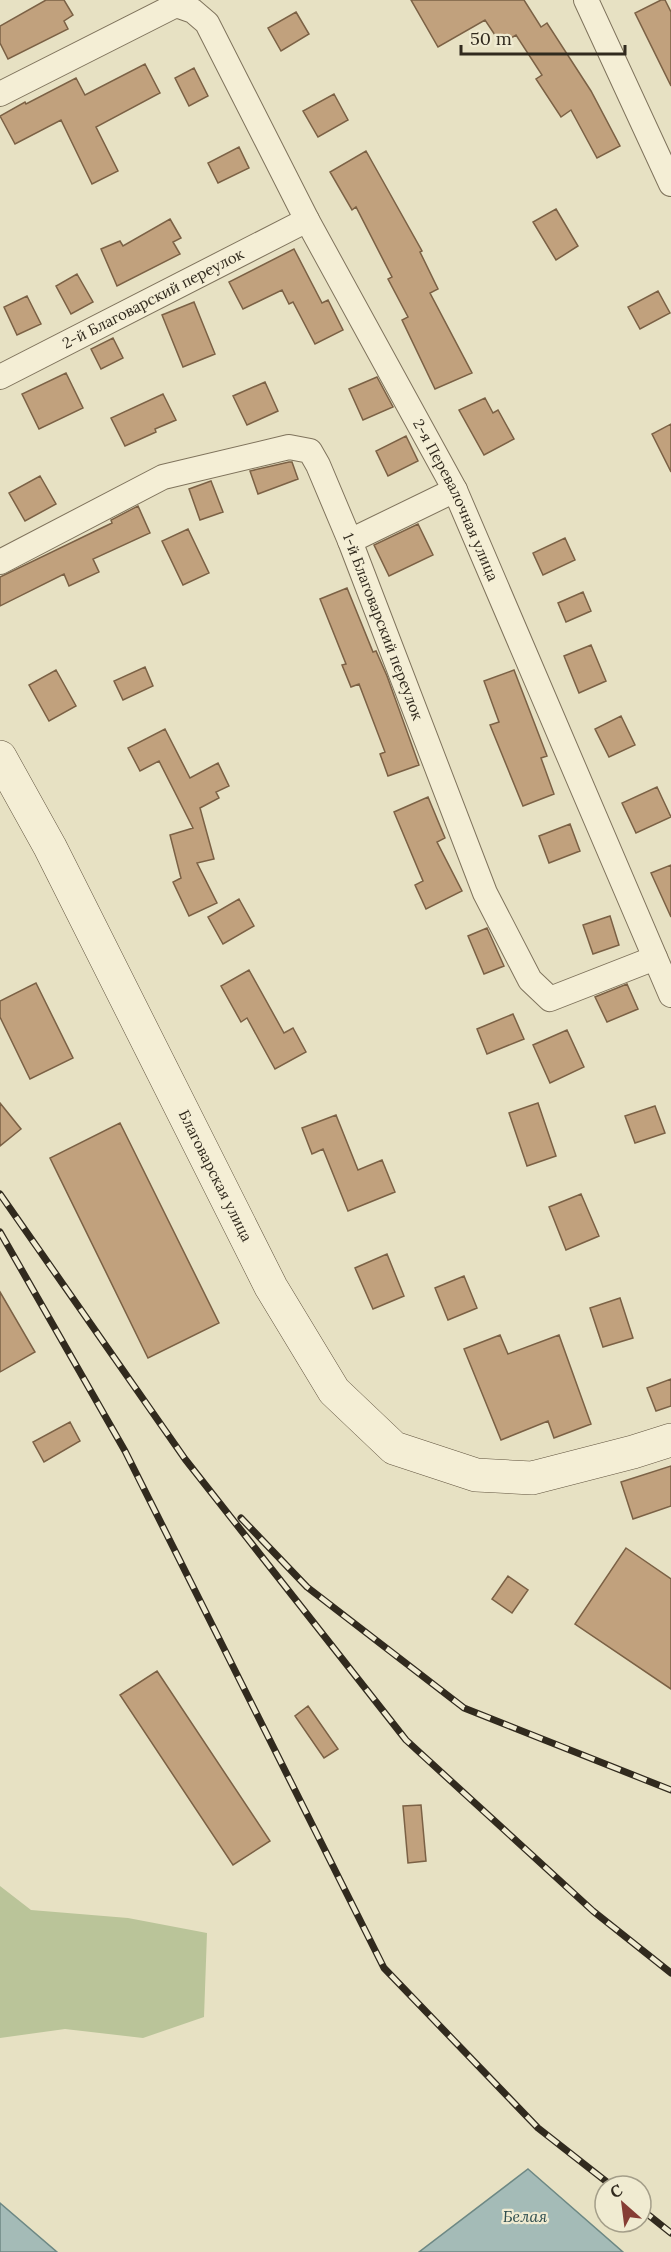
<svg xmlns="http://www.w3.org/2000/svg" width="671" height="2252" font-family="Lora,serif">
  <rect width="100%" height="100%" fill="#e7e1c3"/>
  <path fill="#bac499" d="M 0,1886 L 31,1910 L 128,1918 L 207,1933 L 204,2017 L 143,2038 L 65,2029 L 0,2038 Z"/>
  <path fill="#a4bbb7" stroke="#6d8884" stroke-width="1.5" d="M 528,2169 L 623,2252 L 419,2252 Z
    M 0,2203 L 57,2252 L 0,2252 Z"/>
  <path fill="#c1a17d" stroke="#7b6145" stroke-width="1.5" d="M 46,0 L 64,0 L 73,15 L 64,21 L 68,29 L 8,59 L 0,43 L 0,26 Z
    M 411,0 L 524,0 L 541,27 L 547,23 L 591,91 L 620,146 L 597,158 L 571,110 L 561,117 L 536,79 L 542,75 L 516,35 L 501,44 L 485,20 L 438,47 Z
    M 661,0 L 665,0 L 671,12 L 671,86 L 635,13 Z
    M 296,12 L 309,34 L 281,51 L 268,28 Z
    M 145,64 L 160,93 L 96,127 L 118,171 L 92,184 L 61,120 L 15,144 L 0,116 L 25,102 L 26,104 L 76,78 L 85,95 Z
    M 194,68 L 208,96 L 189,106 L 175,78 Z
    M 334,94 L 348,120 L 318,137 L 303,111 Z
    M 239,147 L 249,168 L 218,183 L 208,163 Z
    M 366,151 L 422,251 L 420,252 L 438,289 L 430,293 L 472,373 L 435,389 L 402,320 L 408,317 L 388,279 L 392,277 L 356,207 L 352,210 L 330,172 Z
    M 556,209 L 578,246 L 556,260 L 533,222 Z
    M 170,219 L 181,238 L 173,242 L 180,254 L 117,286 L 101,249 L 120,241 L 123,246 Z
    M 294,249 L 322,303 L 328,300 L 343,330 L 315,344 L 293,302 L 289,304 L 282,290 L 243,309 L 229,282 Z
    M 77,274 L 93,302 L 71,314 L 56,286 Z
    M 658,291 L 670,313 L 640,329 L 628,307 Z
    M 27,296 L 41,324 L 17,335 L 4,307 Z
    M 194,302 L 215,354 L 183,367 L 162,315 Z
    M 113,338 L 123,358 L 101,369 L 91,349 Z
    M 66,373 L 83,408 L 39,429 L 22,394 Z
    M 377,377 L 393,407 L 363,420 L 349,389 Z
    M 265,382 L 278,411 L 247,425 L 233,396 Z
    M 163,394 L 176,420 L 155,429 L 156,432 L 125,446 L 111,418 Z
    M 485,398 L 493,413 L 498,410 L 514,439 L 484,455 L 459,410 Z
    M 671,424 L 671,472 L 652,434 Z
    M 406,436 L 418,461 L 388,476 L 376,451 Z
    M 289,462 L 292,462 L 298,479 L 258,494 L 250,471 Z
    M 40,476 L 56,504 L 25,521 L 9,493 Z
    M 211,481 L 223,512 L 200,520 L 189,489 Z
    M 138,506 L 150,533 L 93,559 L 99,572 L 69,586 L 64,574 L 0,606 L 0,577 L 112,523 L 111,520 Z
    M 418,524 L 433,555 L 389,576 L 374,545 Z
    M 188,529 L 209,573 L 183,585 L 162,541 Z
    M 565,538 L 575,560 L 543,575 L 533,553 Z
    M 347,588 L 373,652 L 376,651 L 387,676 L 419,765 L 388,776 L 380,754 L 385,752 L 359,684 L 351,687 L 342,665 L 346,664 L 320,599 Z
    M 583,592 L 591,611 L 566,622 L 558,603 Z
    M 591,645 L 606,681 L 579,693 L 564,656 Z
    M 145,667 L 153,686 L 123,700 L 114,681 Z
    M 56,670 L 76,706 L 49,721 L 29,685 Z
    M 514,670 L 547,756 L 541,758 L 554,794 L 523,806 L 490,725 L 499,722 L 484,681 Z
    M 621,716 L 635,745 L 609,757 L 595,729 Z
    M 165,729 L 190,778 L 218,763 L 229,786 L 216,792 L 219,798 L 200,808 L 214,859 L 197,863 L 217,903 L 189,916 L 173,882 L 181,878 L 170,835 L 193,828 L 159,761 L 140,771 L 128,748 Z
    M 657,787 L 671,817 L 636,833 L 622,803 Z
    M 428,797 L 445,838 L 437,842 L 462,891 L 426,909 L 415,885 L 423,881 L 394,812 Z
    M 570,824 L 580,851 L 549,863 L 539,836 Z
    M 671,865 L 671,917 L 651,873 Z
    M 239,899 L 254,926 L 223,944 L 208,917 Z
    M 610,916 L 619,945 L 593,954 L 583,925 Z
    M 487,928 L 504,966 L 484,974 L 468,936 Z
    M 249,970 L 284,1033 L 293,1028 L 306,1052 L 275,1069 L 247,1018 L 241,1022 L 221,986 Z
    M 36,983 L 73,1058 L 30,1079 L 0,1017 L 0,1001 Z
    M 627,984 L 638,1009 L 607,1022 L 595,997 Z
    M 513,1014 L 524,1039 L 487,1054 L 477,1029 Z
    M 567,1030 L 584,1067 L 550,1083 L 533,1045 Z
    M 0,1103 L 21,1129 L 0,1146 Z
    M 538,1103 L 556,1156 L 527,1166 L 509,1113 Z
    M 655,1106 L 665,1133 L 635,1143 L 625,1116 Z
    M 336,1115 L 358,1170 L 382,1160 L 395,1192 L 348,1211 L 323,1149 L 312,1154 L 302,1128 Z
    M 120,1123 L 219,1323 L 148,1358 L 50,1158 Z
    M 581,1194 L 599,1236 L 566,1250 L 549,1207 Z
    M 387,1254 L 404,1296 L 373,1309 L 355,1268 Z
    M 464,1276 L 477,1308 L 448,1320 L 435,1288 Z
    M 0,1292 L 35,1352 L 0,1372 Z
    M 620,1298 L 633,1338 L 603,1347 L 590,1308 Z
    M 500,1335 L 508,1354 L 559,1335 L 591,1424 L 554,1438 L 548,1421 L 501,1440 L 464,1349 Z
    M 671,1379 L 671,1406 L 656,1411 L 647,1388 Z
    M 70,1422 L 80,1441 L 44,1462 L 33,1442 Z
    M 671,1466 L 671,1506 L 633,1519 L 621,1482 Z
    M 626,1548 L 671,1579 L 671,1689 L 575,1624 Z
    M 508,1576 L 528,1590 L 512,1613 L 492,1599 Z
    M 157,1671 L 270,1841 L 233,1865 L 120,1695 Z
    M 308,1706 L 338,1749 L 324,1758 L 295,1716 Z
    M 421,1805 L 426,1861 L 408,1863 L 403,1806 Z"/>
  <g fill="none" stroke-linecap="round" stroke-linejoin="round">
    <defs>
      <g id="street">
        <path d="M 586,0 L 671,184"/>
        <path id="s1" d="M 0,94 L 176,5 L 193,11 L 207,23 L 307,220 L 455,490 L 671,995"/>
        <path id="s2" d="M 0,377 L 307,220"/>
        <path d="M 350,541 L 455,490"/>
        <path id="s3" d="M 0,562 L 163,477 L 289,447 L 310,451 L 318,465 L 350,541 L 485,893 L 530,980 L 550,999 L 655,958"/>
      </g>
      <g id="secondary">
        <path id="s4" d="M 0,757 L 50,847 L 271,1287 L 334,1391 L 394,1448 L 476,1475 L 532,1478 L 633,1452 L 671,1440"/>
      </g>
    </defs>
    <use href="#street" stroke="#7f735c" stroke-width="26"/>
    <use href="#secondary" stroke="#61543f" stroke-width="34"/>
    <use href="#street" stroke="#f4eed5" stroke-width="24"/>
    <use href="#secondary" stroke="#f4eed5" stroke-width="33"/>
    <defs>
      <path id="rail" d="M 0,1194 L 185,1459 L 406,1740 L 593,1911 L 671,1973
        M 0,1232 L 125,1451 L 384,1968 L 538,2128 L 612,2186
        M 241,1518 L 307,1587 L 464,1708 L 671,1790
        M 641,2209 L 671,2233"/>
    </defs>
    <use href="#rail" stroke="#312a1e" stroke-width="7"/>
    <use href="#rail" stroke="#f0ebd1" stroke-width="4.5" stroke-dasharray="14" stroke-linecap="butt"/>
  </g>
  <g text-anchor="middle" stroke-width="4.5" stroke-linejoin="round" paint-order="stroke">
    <g font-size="15" fill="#312a1e" stroke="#f0ebd1">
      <text dy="5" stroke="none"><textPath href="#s2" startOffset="172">2-й Благоварский переулок</textPath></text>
      <text dy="5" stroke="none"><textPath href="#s1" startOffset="772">2-я Перевалочная улица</textPath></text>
      <text dy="5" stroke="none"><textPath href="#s3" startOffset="525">1-й Благоварский переулок</textPath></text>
      <text dy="5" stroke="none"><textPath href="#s4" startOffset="471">Благоварская улица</textPath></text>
    </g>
    <g font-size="16" font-style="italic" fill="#2f4e4f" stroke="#f0ebd1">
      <text x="525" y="2222">Белая</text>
    </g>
  </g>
  <g transform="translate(623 2204) rotate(332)"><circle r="28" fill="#f0ebd1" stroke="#a49e89" stroke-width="1.5"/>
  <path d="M0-4.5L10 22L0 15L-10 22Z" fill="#863d34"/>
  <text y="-9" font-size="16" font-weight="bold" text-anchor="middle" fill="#312a1e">С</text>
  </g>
  <path d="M461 45v9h164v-9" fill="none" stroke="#312a1e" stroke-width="3"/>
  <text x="470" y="45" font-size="18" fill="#312a1e" stroke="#f0ebd1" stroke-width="4.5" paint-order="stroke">50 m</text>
</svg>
